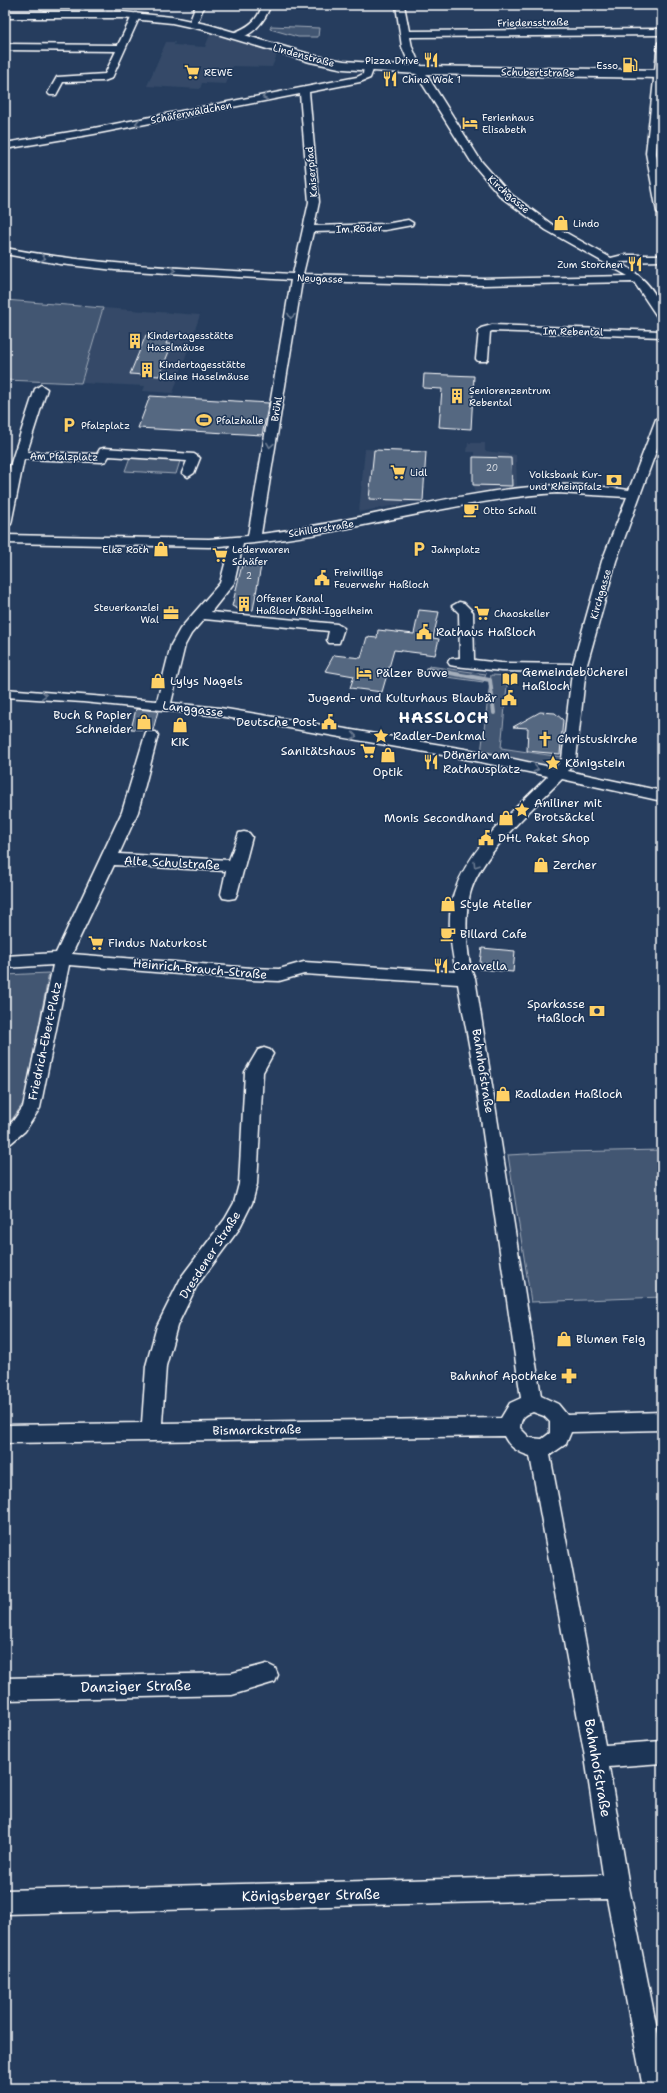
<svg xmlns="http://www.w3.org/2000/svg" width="667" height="2093" font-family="'Shantell Sans',sans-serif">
  <rect width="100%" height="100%" fill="#263d5e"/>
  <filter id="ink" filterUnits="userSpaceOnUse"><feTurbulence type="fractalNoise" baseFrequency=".025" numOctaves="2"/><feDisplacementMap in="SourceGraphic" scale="8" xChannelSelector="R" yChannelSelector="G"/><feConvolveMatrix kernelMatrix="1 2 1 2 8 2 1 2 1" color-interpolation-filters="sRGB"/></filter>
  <g filter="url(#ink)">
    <path fill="#344a68" d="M 211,32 L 278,52 L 272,67 L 233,66 L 226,84 L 202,83 L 200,89 L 147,86 L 166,42 L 175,42 L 174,45 L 205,47 Z
      M 103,308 L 200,315 L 173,393 L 143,391 L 145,386 L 81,383 Z
      M 468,443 L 485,443 L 485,451 L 516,455 L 517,487 L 474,492 L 475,452 L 467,452 Z
      M 365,449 L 426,451 L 423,500 L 359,512 Z"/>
    <path fill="#425672" stroke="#a0aab8" d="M 271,26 L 319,28 L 318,37 L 298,37 L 270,29 Z
      M 5,300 L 103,308 L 81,383 L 5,380 Z
      M 130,457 L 180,461 L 176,474 L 125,471 Z
      M 429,666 L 486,674 L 483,682 L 426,674 Z
      M 491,675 L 508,676 L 501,748 L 561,757 L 556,769 L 481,753 Z
      M 49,973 L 24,1102 L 13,1118 L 5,1125 L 5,975 Z
      M 662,1150 L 662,1297 L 531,1302 L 508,1155 L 562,1152 Z"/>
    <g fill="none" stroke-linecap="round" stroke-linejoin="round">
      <path stroke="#a4aebb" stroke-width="4" d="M 427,669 L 490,680 L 494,713"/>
    </g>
    <path fill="#556781" stroke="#fff" d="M 146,335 L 169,337 L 166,344 L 172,344 L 159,376 L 130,374 Z
      M 424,374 L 474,376 L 471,429 L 439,427 L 442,389 L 423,388 Z
      M 150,396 L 269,403 L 262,435 L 138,428 Z
      M 374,450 L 426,452 L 423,501 L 369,499 Z
      M 473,457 L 511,458 L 512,486 L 473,485 Z
      M 242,565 L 261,566 L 253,610 L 242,611 L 232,606 Z
      M 419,610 L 439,612 L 433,638 L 439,639 L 435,655 L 394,650 L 382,692 L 350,688 L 354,676 L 325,671 L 334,655 L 361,658 L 367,637 L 377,638 L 378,630 L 414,634 Z
      M 136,709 L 158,711 L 153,730 L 131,729 Z
      M 540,712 L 555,713 L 563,720 L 560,754 L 527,751 L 528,728 L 513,727 Z
      M 482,948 L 515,951 L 513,972 L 479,969 Z"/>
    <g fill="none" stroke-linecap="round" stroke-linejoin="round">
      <defs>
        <path id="minor" d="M 196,5 L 204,5 L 197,24 L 193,27 L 189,24 Z
          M 262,5 L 270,5 C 267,19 250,41 233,37 L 233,33 C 248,27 258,21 262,5 Z
          M 396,5 L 404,5 L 409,31 L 662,29 L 662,35 L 410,37 L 412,47 L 418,61 L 481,161 L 509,193 L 554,226 L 611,258 L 623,255 L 662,255 L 662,261 L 619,262 C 640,274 662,293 662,319 L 658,318 L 634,282 L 483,285 L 302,281 L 261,534 C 360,522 457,490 557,485 C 581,484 605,487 629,490 L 656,419 L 662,415 L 662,435 L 616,561 L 586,668 L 576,759 L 568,771 L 662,791 L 662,801 L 562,779 C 534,808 480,854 470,894 C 466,909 466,924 467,940 C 468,952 469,968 475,978 L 541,1396 L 558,1404 L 567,1415 L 662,1412 L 662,1430 L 571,1432 L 566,1444 L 550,1455 L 605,1745 L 662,1741 L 662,1763 L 609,1767 L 629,1887 L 662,2054 L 662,2088 L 643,2088 L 607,1899 L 5,1914 L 5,1890 L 603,1875 L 585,1757 L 530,1456 C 518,1452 510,1448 504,1436 L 5,1443 L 5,1425 L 142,1423 L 146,1366 L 157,1326 L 182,1276 L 225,1219 L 234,1203 L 239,1184 L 245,1072 L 258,1050 L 264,1048 L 270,1050 L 273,1054 L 263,1072 L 257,1184 L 252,1203 L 239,1229 L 196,1287 L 177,1326 L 166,1366 L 162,1423 L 501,1418 L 510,1403 L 521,1398 L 475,1077 L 458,984 L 304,974 L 279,981 L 252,980 L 69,965 L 40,1108 L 25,1131 L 11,1143 L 5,1145 L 5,1128 L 13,1121 L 23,1107 L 53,965 L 5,968 L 5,956 L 56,953 L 122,812 L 146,732 L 156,732 L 158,735 L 138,812 L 119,854 L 229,860 L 239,833 L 244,832 L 249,833 L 252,837 L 237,894 L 235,898 L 229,899 L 223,898 L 221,894 L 226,871 L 114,865 L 72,954 L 252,968 L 279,969 L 304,962 L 456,972 C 451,946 446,918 454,893 C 469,846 515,810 548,776 L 471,760 L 220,716 L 83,702 L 5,697 L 5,689 L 157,701 L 171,645 L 180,629 L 220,583 L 230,545 L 209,547 L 5,543 L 5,535 L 209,539 L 248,536 L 291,280 L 115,270 L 60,264 L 5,254 L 5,248 C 100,266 197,269 293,274 L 309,202 L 300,94 L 94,134 L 5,149 L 5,143 L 94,128 L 357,77 L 363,74 L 364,67 L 369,64 L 374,67 L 370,78 L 360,82 L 309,92 L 319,202 L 314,226 L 385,224 L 408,220 L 413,223 L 412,225 L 385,230 L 313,232 L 303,274 L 483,279 L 628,276 L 546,230 L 501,197 L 472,163 L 408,61 L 402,47 ZM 557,493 L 627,497 L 602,561 L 573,664 L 501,663 L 474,660 L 473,612 L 464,603 L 459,602 L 452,606 L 459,613 L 460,658 L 450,659 L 448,662 L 450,665 L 455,666 L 501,671 L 572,672 L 562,759 L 555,768 L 471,750 L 220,708 L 171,703 L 185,645 L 191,634 L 204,619 L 329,631 L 327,640 L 329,643 L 339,643 L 344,628 L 337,624 L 211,612 L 234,583 L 243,544 C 348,535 451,500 557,493 ZM 533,1412 L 544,1416 L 550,1422 L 550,1433 L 542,1439 L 530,1438 L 520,1428 C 521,1418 524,1415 533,1412 Z
          M 136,13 L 140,16 L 112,78 L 104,81 L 63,82 L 56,95 L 50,95 L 48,93 L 57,77 L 105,74 L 116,51 L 5,50 L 5,44 L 118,45 L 132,16 Z
          M 662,40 L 662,90 L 656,153 L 662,185 L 662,215 L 657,212 L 646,153 L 658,43 Z
          M 492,325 L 662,331 L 662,337 L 492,331 L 490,332 L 488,359 L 486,361 L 478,361 L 476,359 L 479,330 L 481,328 Z
          M 41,385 L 47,389 L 27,452 L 97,454 L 100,449 L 104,448 L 194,454 L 200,458 L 194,473 L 188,477 L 182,473 L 187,461 L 109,456 L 106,461 L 102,462 L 24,459 L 11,524 L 5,528 L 5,491 L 10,466 L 35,389 Z
          M 267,1664 L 275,1668 L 278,1675 L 275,1682 L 232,1695 L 5,1700 L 5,1678 L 232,1673 Z"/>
        <path id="secondary" d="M 5,12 L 122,12 L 172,17 L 210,25 L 316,56 L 344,61 L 417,66 L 662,70 L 662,78 L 417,74 L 344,69 L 310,62 L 204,30 L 172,23 L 122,18 L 5,18 Z"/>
      </defs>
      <use href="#minor" stroke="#fff" stroke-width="3"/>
      <use href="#secondary" stroke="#fff" stroke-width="3"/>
      <use href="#minor" fill="#1d3557" fill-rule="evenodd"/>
      <use href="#secondary" fill="#1d3557" fill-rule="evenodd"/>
    </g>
    <defs><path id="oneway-chevron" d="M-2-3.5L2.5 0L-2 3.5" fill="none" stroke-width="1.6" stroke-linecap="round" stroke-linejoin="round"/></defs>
    <g stroke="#6c7c92">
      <use href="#oneway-chevron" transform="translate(265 97) rotate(168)"/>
      <use href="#oneway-chevron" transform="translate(138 123) rotate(169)"/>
      <use href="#oneway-chevron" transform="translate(43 258) rotate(10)"/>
      <use href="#oneway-chevron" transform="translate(173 270) rotate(3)"/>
      <use href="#oneway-chevron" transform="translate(291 316) rotate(99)"/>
      <use href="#oneway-chevron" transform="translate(270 445) rotate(99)"/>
      <use href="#oneway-chevron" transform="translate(44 695) rotate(3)"/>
      <use href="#oneway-chevron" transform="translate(354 736) rotate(9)"/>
      <use href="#oneway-chevron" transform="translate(536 769) rotate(12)"/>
      <use href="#oneway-chevron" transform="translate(476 865) rotate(122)"/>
    </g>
  </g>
  <defs>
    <symbol id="restaurant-bare" viewBox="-9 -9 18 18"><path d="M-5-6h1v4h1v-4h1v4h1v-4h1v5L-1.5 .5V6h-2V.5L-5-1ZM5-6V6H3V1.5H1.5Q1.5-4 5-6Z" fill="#ffd166" stroke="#1d3557" stroke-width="2.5" paint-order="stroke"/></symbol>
    <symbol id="fuel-bare" viewBox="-9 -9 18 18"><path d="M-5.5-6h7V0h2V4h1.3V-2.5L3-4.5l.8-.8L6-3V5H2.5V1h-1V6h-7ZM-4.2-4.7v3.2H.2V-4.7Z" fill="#ffd166" stroke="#1d3557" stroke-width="2.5" paint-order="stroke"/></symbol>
    <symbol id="supermarket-bare" viewBox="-9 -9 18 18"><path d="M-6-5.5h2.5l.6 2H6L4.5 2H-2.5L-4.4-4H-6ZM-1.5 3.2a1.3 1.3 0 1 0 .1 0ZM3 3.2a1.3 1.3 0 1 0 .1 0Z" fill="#ffd166" stroke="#1d3557" stroke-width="2.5" paint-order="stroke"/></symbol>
    <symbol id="hotel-bare" viewBox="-9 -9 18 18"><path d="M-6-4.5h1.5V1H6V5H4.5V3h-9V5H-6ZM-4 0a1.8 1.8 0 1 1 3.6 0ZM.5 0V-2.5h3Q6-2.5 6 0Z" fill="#ffd166" stroke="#1d3557" stroke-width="2.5" paint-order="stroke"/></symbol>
    <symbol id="shop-bare" viewBox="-9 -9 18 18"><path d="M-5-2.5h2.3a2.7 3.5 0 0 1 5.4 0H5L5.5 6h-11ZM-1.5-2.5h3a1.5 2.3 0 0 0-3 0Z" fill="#ffd166" stroke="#1d3557" stroke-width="2.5" paint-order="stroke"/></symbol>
    <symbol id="building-bare" viewBox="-9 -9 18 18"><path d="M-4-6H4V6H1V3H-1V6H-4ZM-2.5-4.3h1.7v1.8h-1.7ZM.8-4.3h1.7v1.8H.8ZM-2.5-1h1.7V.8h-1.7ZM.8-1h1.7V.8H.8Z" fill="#ffd166" stroke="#1d3557" stroke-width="2.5" paint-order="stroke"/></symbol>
    <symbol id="stadium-bare" viewBox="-9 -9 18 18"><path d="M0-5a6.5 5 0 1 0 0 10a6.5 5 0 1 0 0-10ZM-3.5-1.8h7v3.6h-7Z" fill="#ffd166" stroke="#1d3557" stroke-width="2.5" paint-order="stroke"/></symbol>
    <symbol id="parking-bare" viewBox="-9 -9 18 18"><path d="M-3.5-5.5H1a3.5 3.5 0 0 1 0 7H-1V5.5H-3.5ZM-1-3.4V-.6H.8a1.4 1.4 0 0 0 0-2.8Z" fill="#ffd166" stroke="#1d3557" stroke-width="2.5" paint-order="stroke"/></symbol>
    <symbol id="bank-bare" viewBox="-9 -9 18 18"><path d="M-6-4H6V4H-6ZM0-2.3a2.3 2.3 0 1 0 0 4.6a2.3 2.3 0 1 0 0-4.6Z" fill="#ffd166" stroke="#1d3557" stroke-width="2.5" paint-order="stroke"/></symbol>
    <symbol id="cafe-bare" viewBox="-9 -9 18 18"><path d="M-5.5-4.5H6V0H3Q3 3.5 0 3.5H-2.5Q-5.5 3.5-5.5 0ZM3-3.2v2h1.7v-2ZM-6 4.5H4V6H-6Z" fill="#ffd166" stroke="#1d3557" stroke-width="2.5" paint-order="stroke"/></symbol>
    <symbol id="civic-bare" viewBox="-9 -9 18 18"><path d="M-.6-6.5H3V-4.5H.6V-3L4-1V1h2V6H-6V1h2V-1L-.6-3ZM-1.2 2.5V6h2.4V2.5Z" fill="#ffd166" stroke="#1d3557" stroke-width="2.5" paint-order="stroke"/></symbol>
    <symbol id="office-bare" viewBox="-9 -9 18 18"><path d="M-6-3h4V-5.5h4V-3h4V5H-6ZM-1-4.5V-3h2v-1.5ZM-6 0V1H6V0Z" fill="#ffd166" stroke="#1d3557" stroke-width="2.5" paint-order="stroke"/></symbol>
    <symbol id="library-bare" viewBox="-9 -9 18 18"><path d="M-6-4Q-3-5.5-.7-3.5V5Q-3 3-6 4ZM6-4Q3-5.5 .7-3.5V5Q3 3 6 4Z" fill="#ffd166" stroke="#1d3557" stroke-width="2.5" paint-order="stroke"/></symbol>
    <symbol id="sight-bare" viewBox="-9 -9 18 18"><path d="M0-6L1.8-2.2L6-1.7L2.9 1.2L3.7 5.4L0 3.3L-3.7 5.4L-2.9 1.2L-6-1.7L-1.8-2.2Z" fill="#ffd166" stroke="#1d3557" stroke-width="2.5" paint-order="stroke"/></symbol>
    <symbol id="church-bare" viewBox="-9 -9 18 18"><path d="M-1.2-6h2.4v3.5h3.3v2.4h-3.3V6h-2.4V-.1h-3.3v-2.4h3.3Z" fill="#ffd166" stroke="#1d3557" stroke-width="2.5" paint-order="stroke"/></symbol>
    <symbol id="pharmacy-bare" viewBox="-9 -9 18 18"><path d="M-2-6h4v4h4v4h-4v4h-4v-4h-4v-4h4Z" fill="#ffd166" stroke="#1d3557" stroke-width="2.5" paint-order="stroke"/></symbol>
  </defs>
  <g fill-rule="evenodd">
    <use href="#restaurant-bare" x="420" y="49" width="22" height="22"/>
    <use href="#fuel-bare" x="619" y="54" width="22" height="22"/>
    <use href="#supermarket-bare" x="181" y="61" width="22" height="22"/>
    <use href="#restaurant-bare" x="379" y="68" width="22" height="22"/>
    <use href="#hotel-bare" x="459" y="112" width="22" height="22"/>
    <use href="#shop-bare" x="550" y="212" width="22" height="22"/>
    <use href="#restaurant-bare" x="624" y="253" width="22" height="22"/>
    <use href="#building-bare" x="124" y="330" width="22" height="22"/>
    <use href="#building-bare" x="136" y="359" width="22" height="22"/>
    <use href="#building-bare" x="446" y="385" width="22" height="22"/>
    <use href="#stadium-bare" x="193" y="409" width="22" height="22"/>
    <use href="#parking-bare" x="58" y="414" width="22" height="22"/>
    <use href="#supermarket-bare" x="387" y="461" width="22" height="22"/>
    <use href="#bank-bare" x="603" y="469" width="22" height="22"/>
    <use href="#cafe-bare" x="460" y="499" width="22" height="22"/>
    <use href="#shop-bare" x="150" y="538" width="22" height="22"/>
    <use href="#parking-bare" x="408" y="538" width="22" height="22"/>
    <use href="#supermarket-bare" x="209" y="544" width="22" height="22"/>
    <use href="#civic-bare" x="311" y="567" width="22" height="22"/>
    <use href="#building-bare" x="233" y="593" width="22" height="22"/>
    <use href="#office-bare" x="160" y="602" width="22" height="22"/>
    <use href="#supermarket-bare" x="471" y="602" width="22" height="22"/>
    <use href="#civic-bare" x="413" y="621" width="22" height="22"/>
    <use href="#hotel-bare" x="353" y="662" width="22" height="22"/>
    <use href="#library-bare" x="499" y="668" width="22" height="22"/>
    <use href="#shop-bare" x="147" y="670" width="22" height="22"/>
    <use href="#civic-bare" x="498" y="687" width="22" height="22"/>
    <use href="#shop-bare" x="133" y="711" width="22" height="22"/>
    <use href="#civic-bare" x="318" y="711" width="22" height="22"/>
    <use href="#shop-bare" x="169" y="714" width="22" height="22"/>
    <use href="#sight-bare" x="370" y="725" width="22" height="22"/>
    <use href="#church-bare" x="534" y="728" width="22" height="22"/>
    <use href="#supermarket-bare" x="357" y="740" width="22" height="22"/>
    <use href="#shop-bare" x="377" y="744" width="22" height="22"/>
    <use href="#restaurant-bare" x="420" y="751" width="22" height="22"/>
    <use href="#sight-bare" x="542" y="752" width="22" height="22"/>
    <use href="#sight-bare" x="511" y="799" width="22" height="22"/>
    <use href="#shop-bare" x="495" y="807" width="22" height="22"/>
    <use href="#civic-bare" x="475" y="827" width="22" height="22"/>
    <use href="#shop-bare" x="530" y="854" width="22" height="22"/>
    <use href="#shop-bare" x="437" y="893" width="22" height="22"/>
    <use href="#cafe-bare" x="437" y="923" width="22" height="22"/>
    <use href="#supermarket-bare" x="85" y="932" width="22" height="22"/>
    <use href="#restaurant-bare" x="430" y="955" width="22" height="22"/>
    <use href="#bank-bare" x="586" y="1000" width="22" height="22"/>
    <use href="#shop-bare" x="492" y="1083" width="22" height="22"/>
    <use href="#shop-bare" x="553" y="1328" width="22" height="22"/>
    <use href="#pharmacy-bare" x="558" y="1365" width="22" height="22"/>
  </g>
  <g text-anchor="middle" stroke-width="3" stroke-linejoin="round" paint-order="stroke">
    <g font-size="9" fill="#d4d9e0">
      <text x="492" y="471">20</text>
      <text x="249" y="579">2</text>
    </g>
    <g font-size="10" fill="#fff" stroke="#1d3557">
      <text transform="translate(533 22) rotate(-1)" y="4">Friedensstraße</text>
      <text transform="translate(304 55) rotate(15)" y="4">Lindenstraße</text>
      <text transform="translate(538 72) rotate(1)" y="4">Schubertstraße</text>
      <text transform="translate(191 112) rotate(-11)" y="4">Schäferwäldchen</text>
      <text transform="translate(311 172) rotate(-95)" y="4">Kaiserpfad</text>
      <text transform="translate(509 194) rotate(41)" y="4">Kirchgasse</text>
      <text transform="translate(359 228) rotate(-2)" y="4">Im Röder</text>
      <text transform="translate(320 278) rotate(2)" y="4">Neugasse</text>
      <text transform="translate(573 331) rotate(1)" y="4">Im Rebental</text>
      <text transform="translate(276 409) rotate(-81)" y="4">Brühl</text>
      <text transform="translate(64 456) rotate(1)" y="4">Am Pfalzplatz</text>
      <text transform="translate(321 528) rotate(-9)" y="4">Schillerstraße</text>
      <text transform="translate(600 594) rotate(-74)" y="4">Kirchgasse</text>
    </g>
    <g font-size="10" fill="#fff" stroke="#1d3557" text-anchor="start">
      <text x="419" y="64" text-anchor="end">Pizza Drive</text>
      <text x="618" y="69" text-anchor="end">Esso</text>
      <text x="204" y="76">REWE</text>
      <text x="402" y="83">China Wok 1</text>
      <text x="482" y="121">Ferienhaus<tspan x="482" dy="12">Elisabeth</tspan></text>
      <text x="573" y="227">Lindo</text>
      <text x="623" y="268" text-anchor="end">Zum Storchen</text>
      <text x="147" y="339">Kindertagesstätte<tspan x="147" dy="12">Haselmäuse</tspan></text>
      <text x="159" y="368">Kindertagesstätte<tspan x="159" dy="12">Kleine Haselmäuse</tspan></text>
      <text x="469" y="394">Seniorenzentrum<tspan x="469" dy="12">Rebental</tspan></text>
      <text x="216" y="424">Pfalzhalle</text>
      <text x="81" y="429">Pfalzplatz</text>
      <text x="410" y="476">Lidl</text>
      <text x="602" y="478" text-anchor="end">Volksbank Kur-<tspan x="602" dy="12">und Rheinpfalz</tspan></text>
      <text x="483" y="514">Otto Schall</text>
      <text x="149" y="553" text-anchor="end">Elke Roth</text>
      <text x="232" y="553">Lederwaren<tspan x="232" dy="12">Schäfer</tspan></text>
      <text x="431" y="553">Jahnplatz</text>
      <text x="334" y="576">Freiwillige<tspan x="334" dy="12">Feuerwehr Haßloch</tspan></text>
      <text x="256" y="602">Offener Kanal<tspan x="256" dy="12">Haßloch/Böhl-Iggelheim</tspan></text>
      <text x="159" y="611" text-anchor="end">Steuerkanzlei<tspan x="159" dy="12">Wal</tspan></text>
      <text x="494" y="617">Chaoskeller</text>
    </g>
    <g font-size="12" fill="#fff" stroke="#1d3557" text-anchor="start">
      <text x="436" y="636">Rathaus Haßloch</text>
      <text x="522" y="676">Gemeindebücherei<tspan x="522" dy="14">Haßloch</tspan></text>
      <text x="376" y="677">Pälzer Buwe</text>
      <text x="170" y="685">Lylys Nagels</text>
      <text x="497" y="702" text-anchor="end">Jugend- und Kulturhaus Blaubär</text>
      <text x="132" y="719" text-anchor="end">Buch &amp; Papier<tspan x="132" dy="14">Schneider</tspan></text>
      <text x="317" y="726" text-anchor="end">Deutsche Post</text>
      <text x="393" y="740">Radler-Denkmal</text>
      <text x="557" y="743">Christuskirche</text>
      <text x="180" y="746" text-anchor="middle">KiK</text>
      <text x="356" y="755" text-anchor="end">Sanitätshaus</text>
      <text x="443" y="759">Döneria am<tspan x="443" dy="14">Rathausplatz</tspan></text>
      <text x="565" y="767">Königstein</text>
      <text x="388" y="776" text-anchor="middle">Optik</text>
      <text x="534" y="807">Aniliner mit<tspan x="534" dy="14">Brotsäckel</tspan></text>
      <text x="494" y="822" text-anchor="end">Monis Secondhand</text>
      <text x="498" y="842">DHL Paket Shop</text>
      <text x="553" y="869">Zercher</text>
      <text x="460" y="908">Style Atelier</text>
      <text x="460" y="938">Billard Cafe</text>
      <text x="108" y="947">Findus Naturkost</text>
      <text x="453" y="970">Caravella</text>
      <text x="585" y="1008" text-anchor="end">Sparkasse<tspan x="585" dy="14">Haßloch</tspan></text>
      <text x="515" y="1098">Radladen Haßloch</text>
      <text x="576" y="1343">Blumen Feig</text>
      <text x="557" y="1380" text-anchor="end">Bahnhof Apotheke</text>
    </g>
    <g font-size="12" fill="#fff" stroke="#1d3557">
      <text transform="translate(193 709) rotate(7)" y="4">Langgasse</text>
      <text transform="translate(172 863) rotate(3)" y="4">Alte Schulstraße</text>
      <text transform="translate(200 969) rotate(5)" y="4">Heinrich-Brauch-Straße</text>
      <text transform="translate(45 1041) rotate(-78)" y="4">Friedrich-Ebert-Platz</text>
      <text transform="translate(483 1071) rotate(81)" y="4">Bahnhofstraße</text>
      <text transform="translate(210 1255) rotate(-57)" y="4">Dresdener Straße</text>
      <text transform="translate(257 1430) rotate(-1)" y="4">Bismarckstraße</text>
    </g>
    <g font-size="14" fill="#fff" stroke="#1d3557">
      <text transform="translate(136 1686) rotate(-1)" y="5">Danziger Straße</text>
      <text transform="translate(598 1768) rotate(80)" y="5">Bahnhofstraße</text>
      <text transform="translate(311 1895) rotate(-1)" y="5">Königsberger Straße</text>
    </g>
    <g font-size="16" font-weight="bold" letter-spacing="1" fill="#fff" stroke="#1d3557">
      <text x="444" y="723">HASSLOCH</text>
    </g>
  </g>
  <rect width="667" height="2093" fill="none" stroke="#1d3557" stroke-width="20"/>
  <rect x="10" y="10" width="647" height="2073" fill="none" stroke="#fff" stroke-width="1.5" filter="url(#ink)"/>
</svg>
